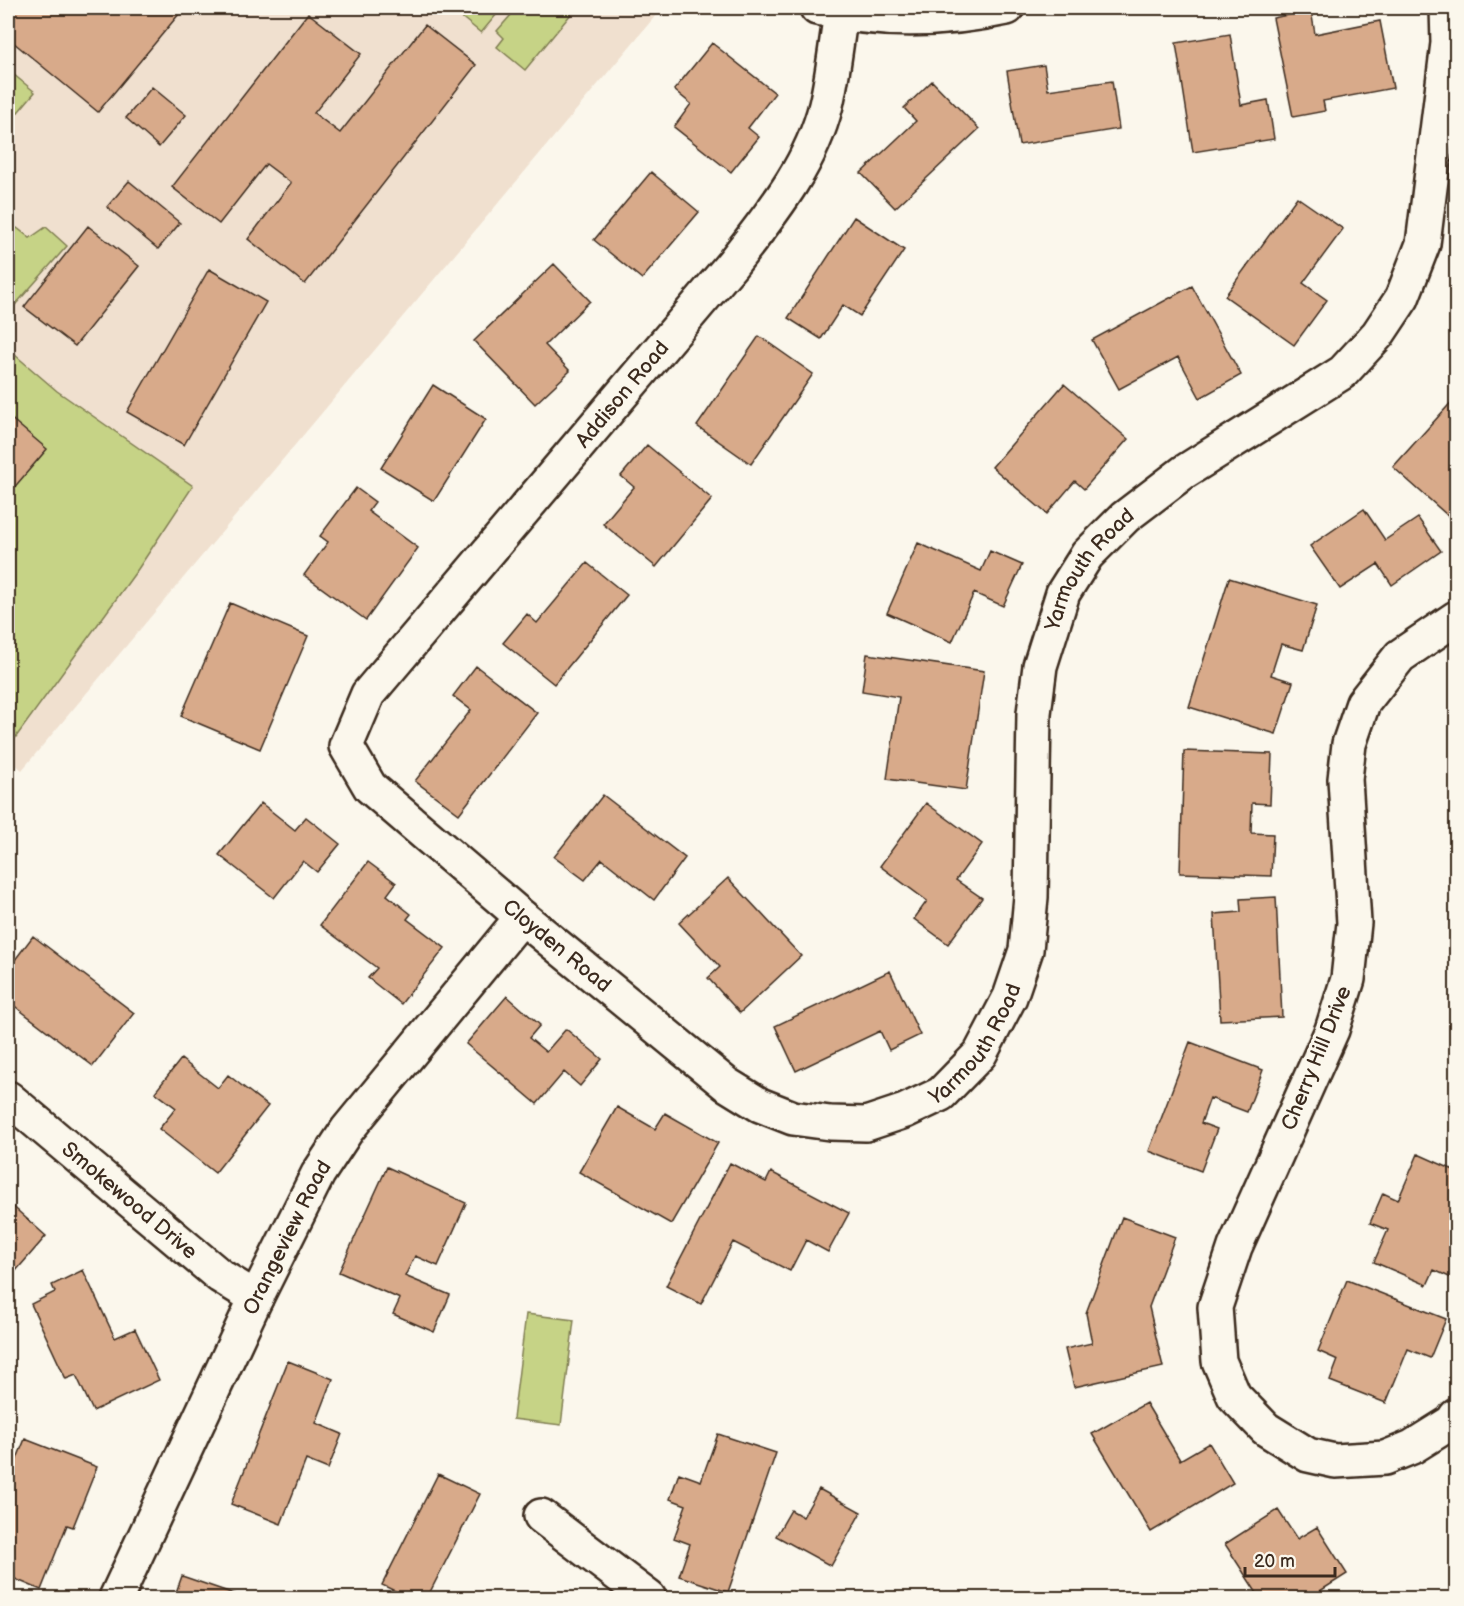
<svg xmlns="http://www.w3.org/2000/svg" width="1464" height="1606" font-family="'Balsamiq Sans',sans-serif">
  <rect width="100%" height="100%" fill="#fbf7ec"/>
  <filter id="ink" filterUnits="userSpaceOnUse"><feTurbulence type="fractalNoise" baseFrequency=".0167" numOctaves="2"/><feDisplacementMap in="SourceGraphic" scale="12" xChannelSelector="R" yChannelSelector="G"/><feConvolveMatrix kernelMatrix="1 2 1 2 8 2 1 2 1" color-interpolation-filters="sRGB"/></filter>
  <g filter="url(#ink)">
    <path fill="#f0e0cf" d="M 8,8 L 662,8 L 22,770 L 8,758 Z"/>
    <path fill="#c6d386" stroke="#807e52" stroke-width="1.5" d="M 457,8 L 502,8 L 481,33 L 454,11 Z
      M 517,8 L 576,8 L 525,70 L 497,47 L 504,38 L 497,31 Z
      M 8,70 L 35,92 L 8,124 Z
      M 46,227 L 67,246 L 8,313 L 8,228 L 17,228 L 30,238 Z
      M 8,349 L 57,391 L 193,486 L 138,569 L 8,748 Z
      M 526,1314 L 574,1320 L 561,1425 L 513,1419 Z"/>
    <path fill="#d8aa8a" stroke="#3b2a1e" stroke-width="1.5" d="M 8,8 L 184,8 L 98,112 L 8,38 Z
      M 1311,10 L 1315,34 L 1380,21 L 1393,88 L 1323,101 L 1325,111 L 1293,117 L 1273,18 Z
      M 308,13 L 361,54 L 314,113 L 340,133 L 425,25 L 476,65 L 305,284 L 248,239 L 291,183 L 266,164 L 219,224 L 172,187 Z
      M 1230,34 L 1241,105 L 1268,100 L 1274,139 L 1193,152 L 1176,43 Z
      M 712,43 L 775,93 L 748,128 L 759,137 L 731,172 L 674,127 L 691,104 L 674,90 Z
      M 1044,65 L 1048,90 L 1112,81 L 1119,129 L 1019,145 L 1007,71 Z
      M 932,81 L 979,129 L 895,208 L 861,173 L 916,121 L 904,108 Z
      M 152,87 L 186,115 L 159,147 L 126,118 Z
      M 651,172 L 699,212 L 642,279 L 594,240 Z
      M 129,181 L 180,223 L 158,249 L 107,207 Z
      M 1297,197 L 1343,229 L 1303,283 L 1327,300 L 1294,345 L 1225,296 Z
      M 854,217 L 904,250 L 860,316 L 843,305 L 821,339 L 788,318 Z
      M 88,226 L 139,266 L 75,346 L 24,307 Z
      M 554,264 L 590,301 L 545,345 L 570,371 L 535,404 L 474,341 Z
      M 209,269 L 266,302 L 184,445 L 127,412 Z
      M 1192,286 L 1241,375 L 1200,398 L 1178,357 L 1119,389 L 1092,340 Z
      M 759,336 L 813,374 L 751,464 L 697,426 Z
      M 1064,384 L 1128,439 L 1084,489 L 1075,481 L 1047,514 L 992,467 Z
      M 433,385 L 486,419 L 434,501 L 381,468 Z
      M 1456,397 L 1456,523 L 1393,467 Z
      M 8,416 L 47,449 L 12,490 L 8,486 Z
      M 647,445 L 712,499 L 656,567 L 603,524 L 634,487 L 621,476 Z
      M 356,488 L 375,502 L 368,511 L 418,548 L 366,620 L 304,575 L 328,542 L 320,536 Z
      M 1364,509 L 1385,540 L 1418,518 L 1441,551 L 1392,585 L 1378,564 L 1340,589 L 1310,546 Z
      M 918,543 L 981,571 L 990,551 L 1022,565 L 1003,606 L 974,593 L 952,642 L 887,613 Z
      M 587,563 L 627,595 L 554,684 L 503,643 L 527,614 L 537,623 Z
      M 1229,578 L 1317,605 L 1303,650 L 1281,644 L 1271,675 L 1293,682 L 1276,734 L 1189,707 Z
      M 230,603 L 308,636 L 260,749 L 181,716 Z
      M 867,654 L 984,671 L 966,790 L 887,779 L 899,697 L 862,691 Z
      M 476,666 L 537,713 L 459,814 L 415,781 L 471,710 L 453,696 Z
      M 1184,751 L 1272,754 L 1270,804 L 1252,803 L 1251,833 L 1273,834 L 1271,876 L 1180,873 Z
      M 603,795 L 685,858 L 654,900 L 602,859 L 585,880 L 554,857 Z
      M 261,803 L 295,830 L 306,817 L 340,844 L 317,872 L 303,861 L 274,898 L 219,855 Z
      M 926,803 L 982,844 L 956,880 L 982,898 L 948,944 L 914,919 L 927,901 L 880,866 Z
      M 368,862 L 396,883 L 387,895 L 411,914 L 407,919 L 445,948 L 401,1004 L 368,978 L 377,968 L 320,925 Z
      M 728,878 L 801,956 L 740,1013 L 708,978 L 720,967 L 679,923 Z
      M 1276,897 L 1282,1017 L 1220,1020 L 1214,914 L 1241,912 L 1240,899 Z
      M 33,936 L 134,1013 L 93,1066 L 8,1001 L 8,969 Z
      M 890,971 L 920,1035 L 889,1050 L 880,1031 L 796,1071 L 775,1026 Z
      M 507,996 L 540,1025 L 529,1038 L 546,1052 L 566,1029 L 602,1059 L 580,1086 L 564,1072 L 537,1104 L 466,1044 Z
      M 1190,1042 L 1263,1070 L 1247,1112 L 1210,1098 L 1201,1123 L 1217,1129 L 1201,1171 L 1149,1151 Z
      M 181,1059 L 218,1088 L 228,1075 L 268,1106 L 215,1173 L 159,1129 L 176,1108 L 155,1092 Z
      M 617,1107 L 655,1129 L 665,1113 L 718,1143 L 671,1224 L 579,1172 Z
      M 1418,1154 L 1456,1171 L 1456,1280 L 1434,1270 L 1427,1285 L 1374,1262 L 1388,1230 L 1370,1223 L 1383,1193 L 1398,1200 Z
      M 730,1163 L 766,1182 L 771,1172 L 849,1213 L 828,1252 L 806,1240 L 790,1271 L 733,1242 L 701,1304 L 666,1286 Z
      M 387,1167 L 466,1203 L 438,1266 L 415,1256 L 405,1276 L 450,1295 L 434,1332 L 393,1314 L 400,1299 L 339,1272 Z
      M 8,1202 L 46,1236 L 8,1280 Z
      M 1122,1217 L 1175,1237 L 1149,1307 L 1163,1367 L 1074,1387 L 1065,1349 L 1092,1343 L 1086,1313 Z
      M 83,1270 L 115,1338 L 135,1329 L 159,1380 L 93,1411 L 76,1375 L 66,1379 L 31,1304 L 55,1292 L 52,1285 Z
      M 1347,1280 L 1446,1319 L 1430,1358 L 1408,1349 L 1386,1403 L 1330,1381 L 1338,1360 L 1318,1351 Z
      M 288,1361 L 333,1379 L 316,1423 L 342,1434 L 328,1469 L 306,1460 L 281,1524 L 231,1504 Z
      M 1146,1403 L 1180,1460 L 1209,1443 L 1233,1483 L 1151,1532 L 1092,1434 Z
      M 718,1434 L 776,1453 L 728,1592 L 679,1576 L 690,1544 L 674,1538 L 686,1505 L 670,1499 L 679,1473 L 701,1481 Z
      M 25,1439 L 97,1467 L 73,1527 L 67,1525 L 41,1590 L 8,1576 L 8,1481 Z
      M 438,1474 L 480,1494 L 427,1598 L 410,1598 L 382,1585 Z
      M 819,1489 L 861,1512 L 831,1566 L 776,1536 L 791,1510 L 803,1517 Z
      M 1278,1510 L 1297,1539 L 1317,1527 L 1347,1574 L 1309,1598 L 1260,1598 L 1225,1544 Z
      M 182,1576 L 246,1598 L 174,1598 Z"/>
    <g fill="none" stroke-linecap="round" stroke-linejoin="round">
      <defs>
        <g id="minor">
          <path d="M 817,8 C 880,23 943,22 1007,8"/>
          <path id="s1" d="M 841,13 C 836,44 833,75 826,105 C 811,166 770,215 733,263 L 368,694 L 346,746 L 370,787 L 522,917 L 726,1084 L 760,1105 L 793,1118 L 830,1123 L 866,1124 L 905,1111 L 941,1094 L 980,1054 L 1010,997 L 1026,950 L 1031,897 L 1034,713 L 1040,666 L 1063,593 L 1087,555 L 1125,517 L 1184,472 L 1343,372 L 1378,334 L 1402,298 L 1423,244 L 1448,43 L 1447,8"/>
          <path d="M 1456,618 L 1400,656 L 1363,703 L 1349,744 L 1345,779 L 1354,923 L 1348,979 L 1332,1030 L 1235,1247 L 1215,1307 L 1219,1361 L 1234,1396 L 1266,1429 L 1308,1455 L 1335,1461 L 1385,1458 L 1412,1447 L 1452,1422 L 1456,1416"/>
          <path id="s2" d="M 8,1098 L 220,1276 L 256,1298"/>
          <path d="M 541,1516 L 649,1598"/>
          <path id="s3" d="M 116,1598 L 256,1298 L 318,1174 L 347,1130 L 522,917"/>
        </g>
      </defs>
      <use href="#minor" stroke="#3b2a1e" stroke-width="38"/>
      <use href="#minor" stroke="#fbf7ec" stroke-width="33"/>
    </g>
  </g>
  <g text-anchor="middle" stroke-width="6" stroke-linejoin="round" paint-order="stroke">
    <g font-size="21" fill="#3b2a1e" stroke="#fbf7ec">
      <text transform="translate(622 394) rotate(-50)" y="7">Addison Road</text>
      <text dy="7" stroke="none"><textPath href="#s1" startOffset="2205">Yarmouth Road</textPath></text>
      <text dy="7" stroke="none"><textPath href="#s1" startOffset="1192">Cloyden Road</textPath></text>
      <text dy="7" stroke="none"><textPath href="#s1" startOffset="1701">Yarmouth Road</textPath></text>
      <text transform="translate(1316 1058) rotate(-68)" y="7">Cherry Hill Drive</text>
      <text dy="7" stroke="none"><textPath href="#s2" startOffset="159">Smokewood Drive</textPath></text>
      <text dy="7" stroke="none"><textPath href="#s3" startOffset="399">Orangeview Road</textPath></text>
    </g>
  </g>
  <rect width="1464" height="1606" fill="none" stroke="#fbf7ec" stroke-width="30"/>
  <rect x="15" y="15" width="1434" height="1576" fill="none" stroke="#3b2a1e" stroke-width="2" filter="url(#ink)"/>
  <path d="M1245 1567v9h90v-9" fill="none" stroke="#3b2a1e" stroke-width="3"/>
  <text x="1254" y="1567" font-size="18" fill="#3b2a1e" stroke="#fbf7ec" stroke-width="4.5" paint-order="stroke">20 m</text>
</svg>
